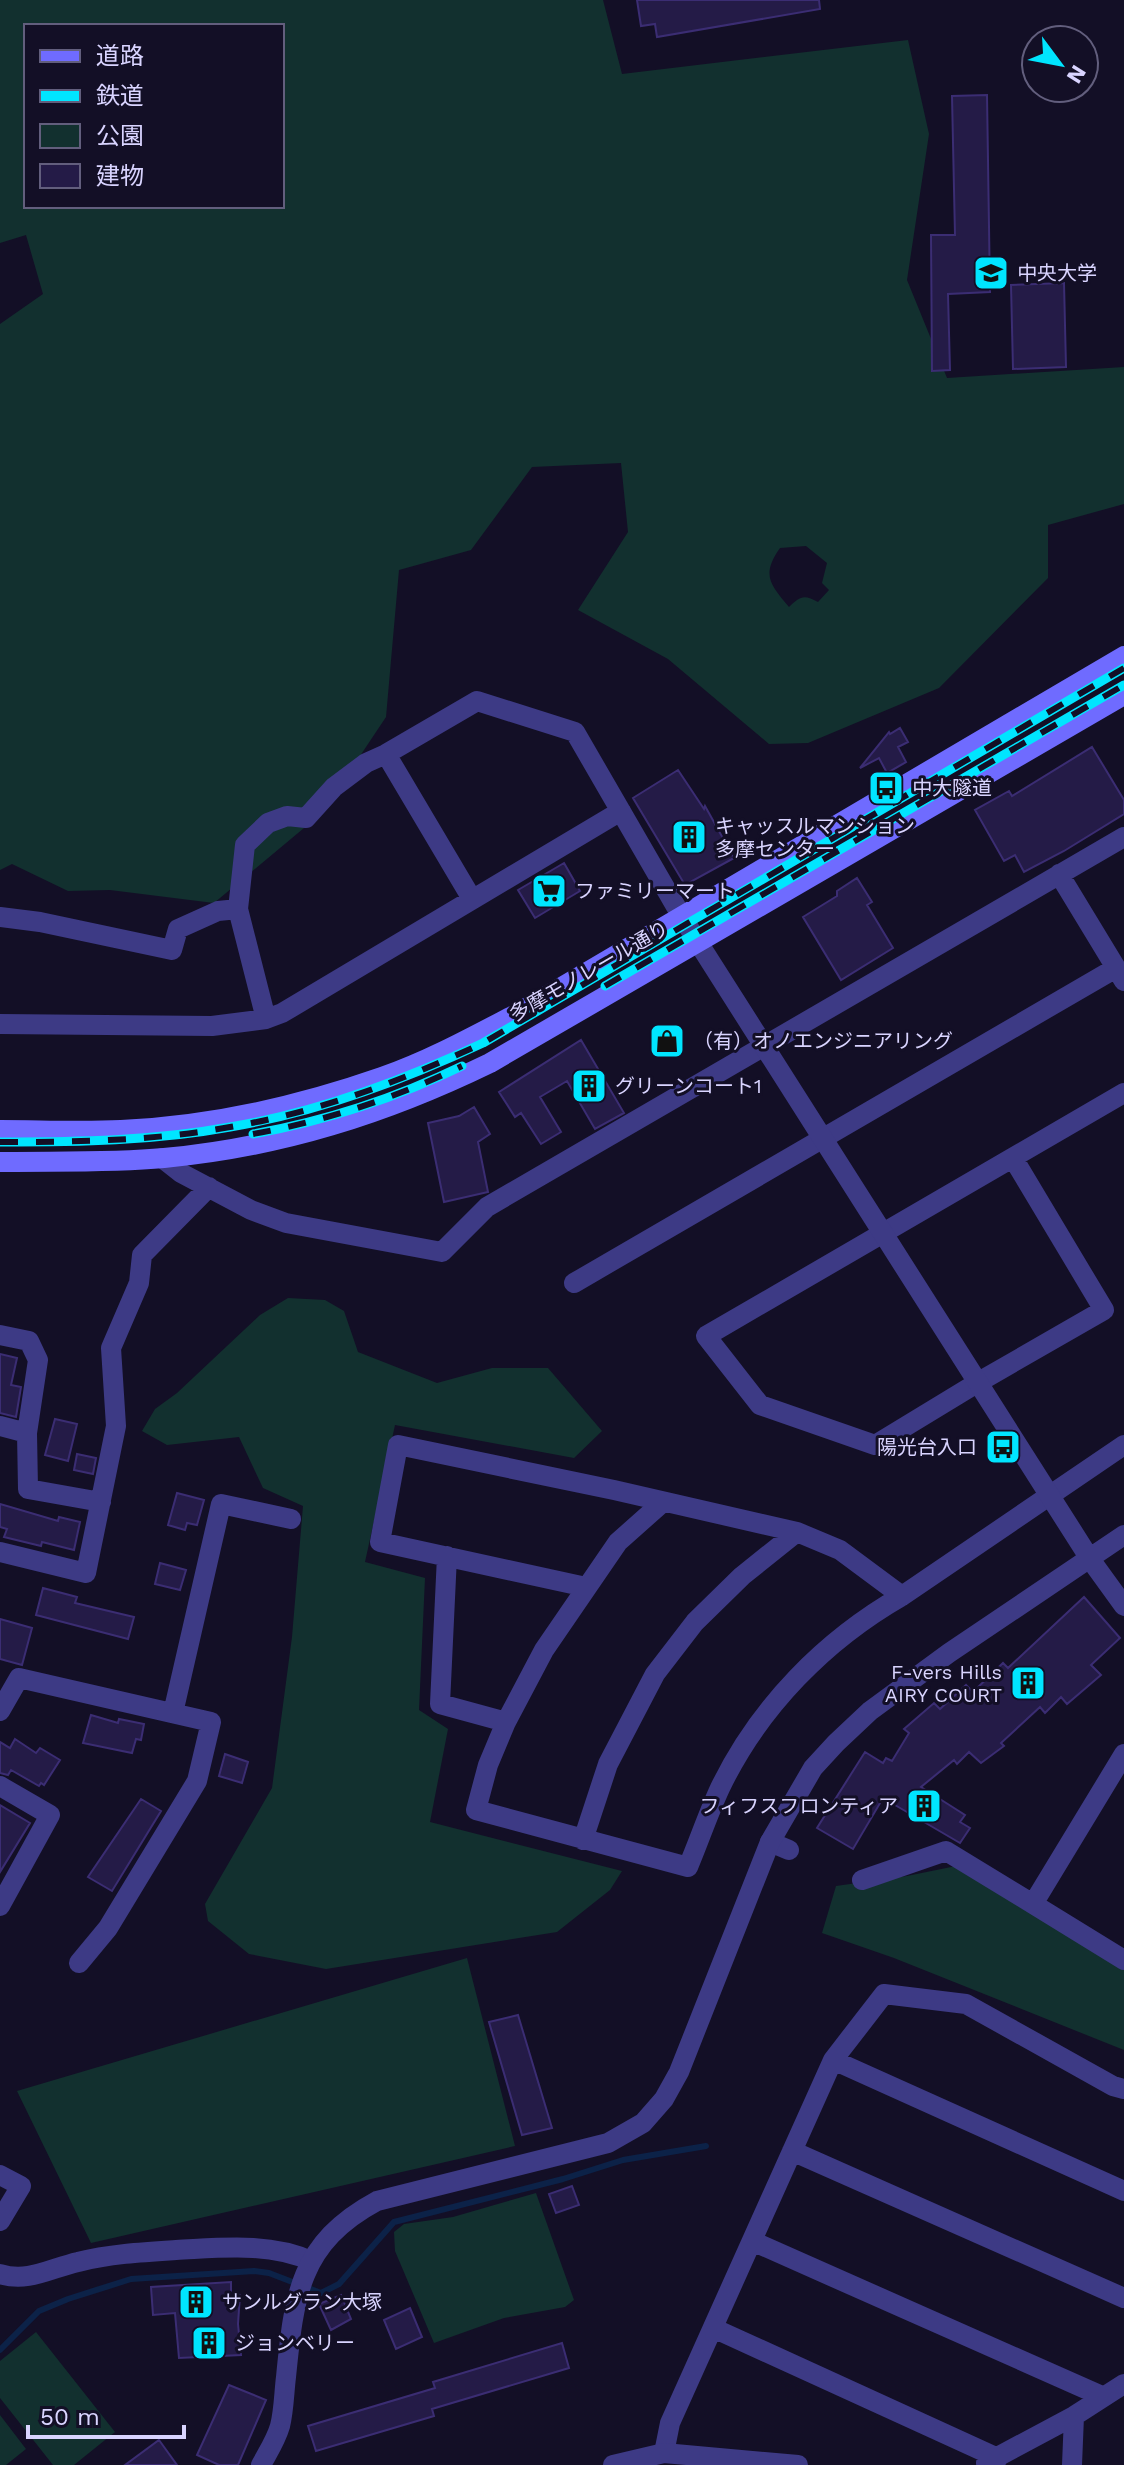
<svg xmlns="http://www.w3.org/2000/svg" width="1124" height="2465" font-family="'Work Sans','Noto Sans JP',sans-serif">
  <rect width="100%" height="100%" fill="#130f26"/>
  <path fill="#12302f" fill-rule="evenodd" d="M 0,0 L 603,0 L 622,74 L 908,40 L 929,134 L 907,280 L 947,378 L 1124,367 L 1124,504 L 1048,525 L 1048,578 L 939,688 L 808,743 L 769,744 L 668,659 L 578,610 L 628,532 L 621,463 L 532,467 L 471,550 L 399,570 L 386,717 L 322,813 L 214,903 L 110,890 L 68,891 L 12,864 L 0,870 L 0,324 L 43,294 L 26,235 L 0,243 ZM 26,26 L 282,26 L 282,206 L 26,206 ZM 806,546 L 827,563 L 822,583 L 829,590 L 818,602 C 804,594 800,596 789,607 C 770,584 761,575 780,548 Z
    M 288,1298 L 325,1300 L 344,1311 L 358,1352 L 437,1383 L 492,1368 L 548,1368 L 602,1431 L 574,1458 L 395,1425 L 365,1562 L 425,1578 L 419,1710 L 448,1729 L 430,1822 L 622,1871 L 610,1890 L 557,1932 L 326,1969 L 249,1954 L 208,1921 L 205,1904 L 272,1788 L 292,1637 L 303,1506 L 263,1488 L 239,1437 L 167,1445 L 142,1431 L 155,1409 L 177,1393 L 260,1315 Z
    M 961,1865 L 1124,1970 L 1124,2050 L 894,1958 L 822,1933 L 836,1886 L 907,1876 Z
    M 467,1958 L 515,2146 L 91,2243 L 17,2091 Z
    M 536,2193 L 574,2300 L 565,2307 L 504,2318 L 434,2343 L 395,2251 L 394,2232 L 404,2224 L 453,2217 Z
    M 36,2332 L 115,2432 L 74,2465 L 53,2465 L 0,2398 L 0,2361 Z
    M 0,2415 L 26,2449 L 6,2465 L 0,2465 Z"/>
  <g fill="none" stroke-linecap="round" stroke-linejoin="round">
    <path stroke="#0c2248" stroke-width="6" d="M 0,2350 L 39,2311 L 68,2299 L 131,2279 L 254,2271 L 269,2273 L 321,2293 L 339,2284 L 394,2222 L 563,2179 L 623,2160 L 706,2146"/>
  </g>
  <path fill="#241b47" stroke="#3b2d73" stroke-width="2" d="M 637,0 L 819,0 L 820,9 L 657,37 L 655,24 L 641,26 Z
    M 987,95 L 990,292 L 948,294 L 950,370 L 932,371 L 931,235 L 955,235 L 952,96 Z
    M 1064,283 L 1066,367 L 1013,369 L 1011,285 Z
    M 900,728 L 908,742 L 898,747 L 906,762 L 887,773 L 879,758 L 860,768 L 889,732 L 890,734 Z
    M 1092,747 L 1124,800 L 1124,814 L 1064,851 L 1024,872 L 1015,855 L 1004,861 L 975,810 L 1009,791 L 1012,796 Z
    M 678,770 L 704,809 L 705,806 L 734,858 L 685,885 L 633,798 Z
    M 564,863 L 580,891 L 535,918 L 518,890 Z
    M 857,878 L 872,902 L 867,905 L 893,948 L 841,980 L 803,917 L 837,896 L 837,891 Z
    M 581,1040 L 624,1113 L 595,1129 L 567,1081 L 540,1097 L 561,1132 L 541,1144 L 521,1113 L 515,1117 L 499,1092 Z
    M 474,1107 L 490,1134 L 478,1142 L 488,1192 L 444,1202 L 428,1123 L 459,1116 Z
    M 0,1354 L 17,1358 L 11,1385 L 21,1387 L 16,1417 L 0,1413 Z
    M 55,1419 L 77,1424 L 68,1461 L 45,1455 Z
    M 77,1454 L 96,1458 L 93,1474 L 74,1470 Z
    M 177,1493 L 204,1500 L 197,1525 L 187,1523 L 185,1530 L 168,1525 Z
    M 0,1504 L 58,1521 L 59,1517 L 80,1522 L 74,1550 L 42,1542 L 41,1546 L 4,1537 L 7,1529 L 0,1527 Z
    M 160,1563 L 186,1570 L 180,1590 L 155,1584 Z
    M 43,1588 L 77,1597 L 75,1603 L 134,1617 L 128,1639 L 36,1615 Z
    M 1084,1597 L 1120,1638 L 1091,1665 L 1101,1675 L 1067,1704 L 1061,1697 L 1045,1713 L 1040,1707 L 1001,1743 L 1004,1746 L 981,1763 L 969,1752 L 957,1764 L 954,1760 L 921,1787 L 965,1815 L 960,1822 L 970,1828 L 960,1843 L 883,1798 L 853,1849 L 817,1828 L 865,1752 L 883,1763 L 886,1758 L 892,1761 L 909,1733 L 904,1729 L 934,1703 L 940,1709 L 966,1685 L 973,1692 L 1003,1663 L 1008,1668 Z
    M 0,1619 L 32,1628 L 22,1665 L 0,1659 Z
    M 91,1715 L 118,1723 L 119,1719 L 144,1724 L 141,1740 L 136,1739 L 132,1753 L 83,1743 Z
    M 15,1739 L 36,1753 L 40,1748 L 60,1760 L 44,1785 L 41,1783 L 39,1786 L 11,1770 L 8,1775 L 0,1773 L 0,1742 L 10,1748 Z
    M 225,1754 L 248,1762 L 242,1783 L 219,1776 Z
    M 141,1799 L 161,1811 L 112,1891 L 88,1877 Z
    M 0,1805 L 30,1823 L 0,1872 Z
    M 518,2015 L 552,2128 L 522,2135 L 489,2022 Z
    M 572,2186 L 579,2205 L 556,2213 L 549,2194 Z
    M 231,2282 L 231,2294 L 240,2295 L 238,2324 L 241,2355 L 179,2358 L 175,2313 L 153,2315 L 151,2287 Z
    M 341,2295 L 351,2319 L 331,2330 L 319,2304 Z
    M 410,2308 L 422,2337 L 396,2349 L 384,2320 Z
    M 562,2343 L 569,2368 L 432,2409 L 434,2416 L 316,2451 L 308,2426 L 435,2388 L 433,2382 Z
    M 229,2385 L 266,2400 L 238,2465 L 219,2465 L 197,2455 Z
    M 159,2440 L 177,2465 L 125,2465 Z"/>
  <g fill="none" stroke-linecap="round" stroke-linejoin="round">
    <path stroke="#3d3a85" stroke-width="20" d="M 386,754 L 472,899
      M 1059,874 L 1124,981
      M 238,909 L 245,845 L 268,823 L 287,816 L 306,818 L 334,787 L 366,763 L 386,754 L 477,701 L 575,732 L 682,917
      M 0,917 L 40,922 L 172,950 L 178,929 L 218,911 L 238,909 L 266,1019
      M 0,1024 L 212,1026 L 266,1019 L 282,1013 L 621,811
      M 162,1158 L 181,1173 L 251,1210 L 286,1223 L 442,1252 L 487,1207 L 1124,837
      M 1013,1158 L 1104,1310 L 977,1383 L 875,1445 L 760,1405 L 706,1336 L 1124,1093
      M 574,1283 L 1116,968
      M 0,1335 L 29,1341 L 38,1360 L 27,1433 L 28,1489 L 101,1502
      M 0,1426 L 27,1433
      M 663,1502 L 618,1542 L 544,1650 L 506,1722 L 488,1765 L 476,1810 L 688,1867 C 699,1841 708,1814 720,1788 C 759,1707 825,1640 902,1596 L 1124,1445
      M 0,1552 L 86,1573 L 116,1426 L 111,1348 L 139,1283 L 142,1255 L 209,1187
      M 447,1556 L 440,1704 L 506,1722
      M 586,1587 L 380,1542 L 398,1445 L 614,1490 L 797,1532 L 840,1550 L 902,1596
      M 0,1711 L 19,1678 L 211,1722 L 197,1781 L 108,1928 L 79,1963
      M 173,1713 L 221,1504 L 291,1519
      M 1124,1754 L 1033,1904 L 1124,1960
      M 0,1786 L 50,1815 L 0,1906
      M 583,1840 L 608,1764 L 655,1674 L 695,1622 L 742,1576 L 797,1532
      M 770,1842 L 789,1850
      M 862,1880 L 946,1851 L 1033,1904
      M 833,2060 L 1124,2191
      M 792,2151 L 1124,2298
      M 0,2175 L 21,2186 L 0,2221
      M 752,2241 L 1104,2397
      M 0,2274 C 28,2283 51,2268 78,2262 C 109,2254 144,2252 176,2250 C 220,2248 269,2242 311,2261
      M 713,2328 L 998,2458
      M 664,2453 L 670,2423 L 833,2060 L 884,1994 L 966,2004 L 1113,2086 L 1124,2089
      M 986,2463 L 1074,2416 L 1124,2384
      M 1072,2465 L 1074,2416"/>
    <path stroke="#3d3a85" stroke-width="20" d="M 682,917 L 1090,1559 L 1124,1606
      M 261,2465 C 268,2452 276,2440 280,2426 C 284,2410 284,2393 286,2377 C 294,2296 299,2243 377,2201 L 608,2143 L 643,2123 L 664,2099 L 679,2072 L 770,1842 L 813,1768 L 836,1743 L 870,1711 L 949,1653 L 1124,1535
      M 613,2465 L 664,2453 L 798,2465"/>
    <path stroke="#6f6bff" stroke-width="20" d="M 0,1130 C 40,1130 81,1132 121,1130 C 209,1126 299,1106 382,1077 C 428,1061 472,1037 514,1015 L 1124,656
      M 0,1162 C 55,1161 110,1163 164,1158 C 281,1147 385,1114 490,1063 L 1124,695"/>
    <defs>
      <path id="rail" d="M 605,986 L 1124,685
        M 253,1134 C 325,1121 396,1098 462,1066
        M 0,1142 C 77,1142 154,1141 230,1127 C 319,1112 402,1081 483,1043 L 1124,668"/>
    </defs>
    <use href="#rail" stroke="#00e5ff" stroke-width="9"/>
    <use href="#rail" stroke="#130f26" stroke-width="6" stroke-dasharray="18" stroke-linecap="butt"/>
  </g>
  <defs>
    <symbol id="university-square" viewBox="-11 -11 22 22"><rect x="-9" y="-9" width="18" height="18" rx="4" fill="#00e5ff" stroke="#130f26"/><path d="M0-5L7-2L0 1L-7-2ZM-4 1L0 2.5L4 1V4Q0 6-4 4Z" fill="#111"/></symbol>
    <symbol id="bus-square" viewBox="-11 -11 22 22"><rect x="-9" y="-9" width="18" height="18" rx="4" fill="#00e5ff" stroke="#130f26"/><path d="M-5-6H5V4H4V6H2V4H-2V6H-4V4H-5ZM-3.5-4V0h7V-4ZM-3.5 1.2v1.5H-2V1.2ZM2 1.2v1.5H3.5V1.2Z" fill="#111"/></symbol>
    <symbol id="building-square" viewBox="-11 -11 22 22"><rect x="-9" y="-9" width="18" height="18" rx="4" fill="#00e5ff" stroke="#130f26"/><path d="M-4-6H4V6H1V3H-1V6H-4ZM-2.5-4.3h1.7v1.8h-1.7ZM.8-4.3h1.7v1.8H.8ZM-2.5-1h1.7V.8h-1.7ZM.8-1h1.7V.8H.8Z" fill="#111"/></symbol>
    <symbol id="supermarket-square" viewBox="-11 -11 22 22"><rect x="-9" y="-9" width="18" height="18" rx="4" fill="#00e5ff" stroke="#130f26"/><path d="M-6-5.5h2.5l.6 2H6L4.5 2H-2.5L-4.4-4H-6ZM-1.5 3.2a1.3 1.3 0 1 0 .1 0ZM3 3.2a1.3 1.3 0 1 0 .1 0Z" fill="#111"/></symbol>
    <symbol id="shop-square" viewBox="-11 -11 22 22"><rect x="-9" y="-9" width="18" height="18" rx="4" fill="#00e5ff" stroke="#130f26"/><path d="M-5-2.5h2.3a2.7 3.5 0 0 1 5.4 0H5L5.5 6h-11ZM-1.5-2.5h3a1.5 2.3 0 0 0-3 0Z" fill="#111"/></symbol>
  </defs>
  <g fill-rule="evenodd">
    <use href="#university-square" x="971" y="253" width="40" height="40"/>
    <use href="#bus-square" x="866" y="768" width="40" height="40"/>
    <use href="#building-square" x="669" y="817" width="40" height="40"/>
    <use href="#supermarket-square" x="529" y="871" width="40" height="40"/>
    <use href="#shop-square" x="647" y="1021" width="40" height="40"/>
    <use href="#building-square" x="569" y="1066" width="40" height="40"/>
    <use href="#bus-square" x="983" y="1427" width="40" height="40"/>
    <use href="#building-square" x="1008" y="1663" width="40" height="40"/>
    <use href="#building-square" x="904" y="1786" width="40" height="40"/>
    <use href="#building-square" x="176" y="2282" width="40" height="40"/>
    <use href="#building-square" x="189" y="2323" width="40" height="40"/>
  </g>
  <g text-anchor="middle" stroke-width="6" stroke-linejoin="round" paint-order="stroke">
    <g font-size="20" fill="#d9d4ff" stroke="#130f26" text-anchor="start">
      <text x="1017" y="280">中央大学</text>
      <text x="912" y="795">中大隧道</text>
      <text x="715" y="833">キャッスルマンション<tspan x="715" dy="23">多摩センター</tspan></text>
      <text x="575" y="898">ファミリーマート</text>
      <text x="693" y="1048">（有）オノエンジニアリング</text>
      <text x="615" y="1093">グリーンコート1</text>
      <text x="977" y="1454" text-anchor="end">陽光台入口</text>
      <text x="1002" y="1679" text-anchor="end">F-vers Hills<tspan x="1002" dy="23">AIRY COURT</tspan></text>
      <text x="898" y="1813" text-anchor="end">フィフスフロンティア</text>
      <text x="222" y="2309">サンルグラン大塚</text>
      <text x="235" y="2350">ジョンベリー</text>
    </g>
    <g font-size="20" fill="#d9d4ff" stroke="#130f26">
      <text transform="translate(589 971) rotate(-30)" y="7">多摩モノレール通り</text>
    </g>
  </g>
  <rect x="24" y="24" width="260" height="184" fill="#130f26" stroke="#625e7d" stroke-width="2"/>
  <rect x="40" y="50" width="40" height="12" fill="#6f6bff" stroke="#625e7d" stroke-width="2"/>
  <text x="96" y="64" font-size="24" fill="#d9d4ff">道路</text>
  <rect x="40" y="90" width="40" height="12" fill="#00e5ff" stroke="#625e7d" stroke-width="2"/>
  <text x="96" y="104" font-size="24" fill="#d9d4ff">鉄道</text>
  <rect x="40" y="124" width="40" height="24" fill="#12302f" stroke="#625e7d" stroke-width="2"/>
  <text x="96" y="144" font-size="24" fill="#d9d4ff">公園</text>
  <rect x="40" y="164" width="40" height="24" fill="#241b47" stroke="#625e7d" stroke-width="2"/>
  <text x="96" y="184" font-size="24" fill="#d9d4ff">建物</text>
  <g transform="translate(1060 64) rotate(122)"><circle r="38" fill="#130f26" stroke="#625e7d" stroke-width="2"/>
  <path d="M0-6L14 30L0 20L-14 30Z" fill="#00e5ff"/>
  <text y="-12" font-size="22" font-weight="bold" text-anchor="middle" fill="#d9d4ff">N</text>
  </g>
  <path d="M28 2425v12h156v-12" fill="none" stroke="#d9d4ff" stroke-width="4"/>
  <text x="40" y="2425" font-size="24" fill="#d9d4ff" stroke="#130f26" stroke-width="6" paint-order="stroke">50 m</text>
</svg>
